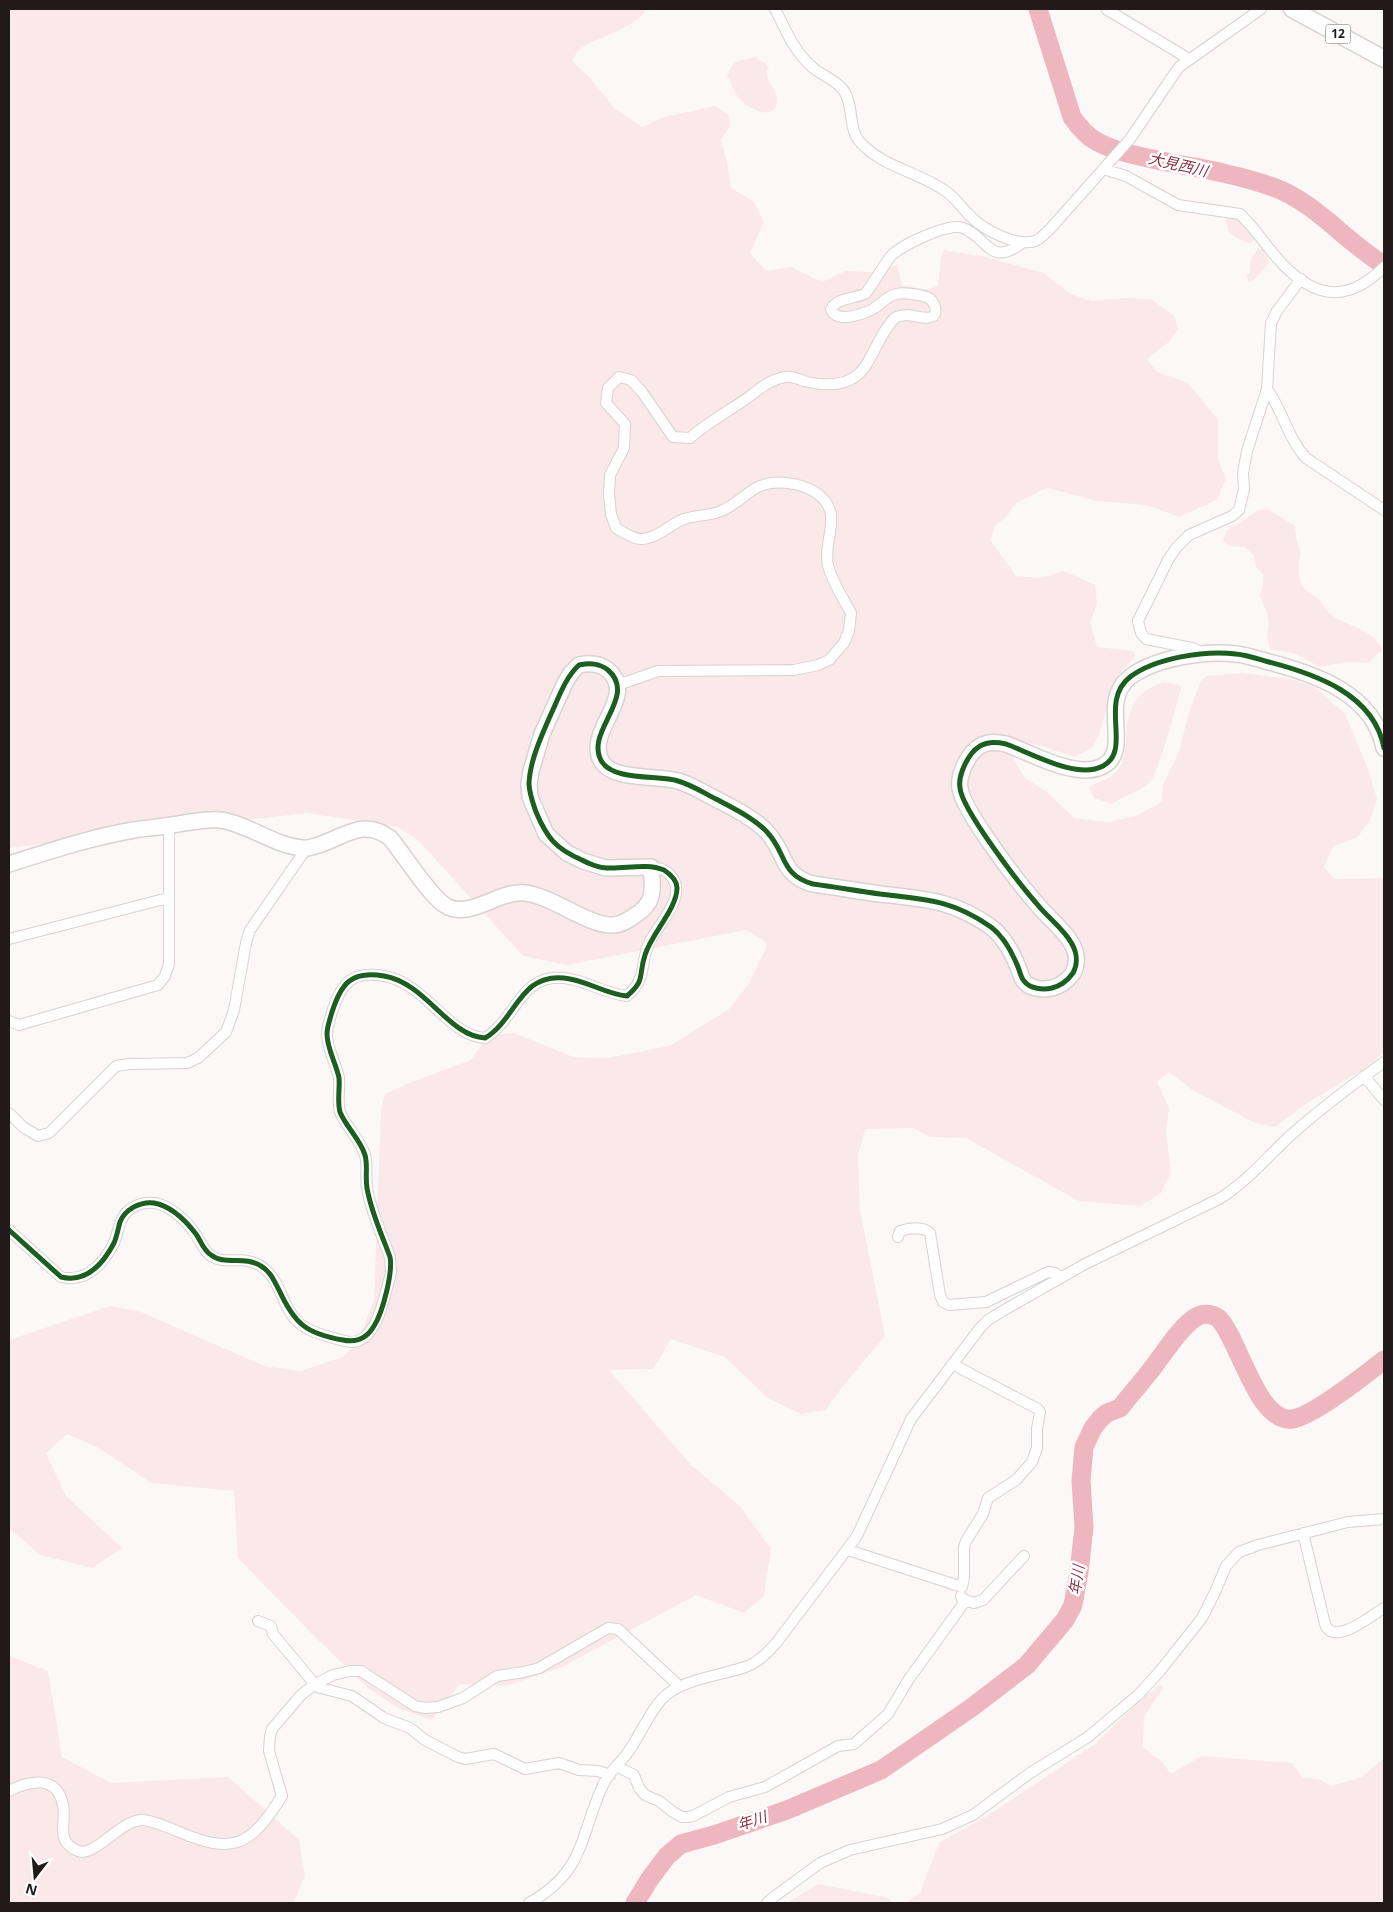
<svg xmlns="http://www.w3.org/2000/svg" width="1393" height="1912" font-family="'Noto Sans','Noto Sans JP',sans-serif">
  <rect width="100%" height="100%" fill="#fdf8f8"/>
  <path fill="#fbe8ea" d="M 9,9 L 646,9 C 636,30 595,36 578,51 C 576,53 574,58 572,61 L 590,78 L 615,109 L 642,127 L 664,117 L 715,106 L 728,114 L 730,126 L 721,140 L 727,162 L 731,188 L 753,201 L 764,222 L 750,253 L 766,271 L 791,267 L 822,282 L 845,271 L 871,272 L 897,265 L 902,285 L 927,290 L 938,286 L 941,257 L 944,250 L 986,257 L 1044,273 L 1070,294 L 1092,301 L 1126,298 L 1151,299 L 1174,316 L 1178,329 L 1170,341 L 1147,359 L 1157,372 L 1188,383 L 1218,420 L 1218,459 L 1226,479 L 1217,500 L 1179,517 L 1147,505 L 1097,501 L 1047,488 L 1016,503 L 1006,517 L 995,526 L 990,540 L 1016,576 L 1040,578 L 1064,571 L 1095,585 L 1097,604 L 1090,623 L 1097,647 L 1134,651 L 1135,657 L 1120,673 L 1113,687 L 1101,729 L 1093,747 L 1075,757 L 1035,744 L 1018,748 L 1013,758 L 1024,777 L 1048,793 L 1074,818 L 1107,822 L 1136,816 L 1162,802 L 1163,784 L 1179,752 L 1189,712 L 1201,681 L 1207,676 L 1242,673 L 1290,679 L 1314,686 L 1345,714 L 1368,769 L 1377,799 L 1370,820 L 1357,838 L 1333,846 L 1324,867 L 1334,879 L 1384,878 L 1384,1052 L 1364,1069 L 1307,1103 L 1275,1127 L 1255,1123 L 1191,1089 L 1169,1072 L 1157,1082 L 1169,1108 L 1166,1132 L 1171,1173 L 1161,1193 L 1141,1206 L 1079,1201 L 966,1138 L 930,1137 L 913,1128 L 865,1129 L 858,1156 L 860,1210 L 885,1336 L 842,1387 L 826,1410 L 801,1414 L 768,1398 L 725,1357 L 671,1339 L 653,1369 L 609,1370 L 691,1465 L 740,1506 L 771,1549 L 764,1596 L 744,1613 L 696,1595 L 562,1667 L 506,1686 L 460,1684 L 432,1720 L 400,1709 L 368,1688 L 314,1636 L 238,1558 L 234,1491 L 151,1483 L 97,1447 L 67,1434 L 46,1453 L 66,1496 L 122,1548 L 93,1568 L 40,1555 L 9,1528 L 9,1340 L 110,1306 L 141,1312 L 264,1366 L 301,1371 L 343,1357 L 358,1342 L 374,1300 L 381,1110 L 385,1094 L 407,1084 L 471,1060 L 484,1041 L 497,1034 L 514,1033 L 573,1057 L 608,1058 L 669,1046 L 728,1010 L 748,985 L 767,946 L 763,940 L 746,930 L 567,965 L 523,956 L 419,841 L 398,827 L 306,813 L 9,848 Z
    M 755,57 L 769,66 C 762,82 776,86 777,99 C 778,126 742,106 736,94 C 732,88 732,82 727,76 C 737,55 737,63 755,57 Z
    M 1226,217 C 1238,217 1250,228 1254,240 L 1251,243 C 1238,242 1224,232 1226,217 Z
    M 1258,248 L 1263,250 L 1269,262 C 1266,268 1254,281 1249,283 L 1246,275 L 1250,272 L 1250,262 Z
    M 1268,509 L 1295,526 L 1297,543 L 1301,554 C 1297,564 1298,579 1304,588 C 1307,592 1313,594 1317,598 C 1322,602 1324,609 1329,613 C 1345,626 1375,629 1382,650 L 1368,663 L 1348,662 L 1319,667 L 1297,654 L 1270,649 L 1267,635 L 1269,625 L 1268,616 L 1260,595 L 1263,586 L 1263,574 L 1256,567 L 1254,555 L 1244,547 L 1229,546 L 1223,540 L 1227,530 L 1242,522 L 1256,511 Z
    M 1163,682 L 1180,685 L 1181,688 C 1177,704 1158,775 1149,783 C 1138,793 1124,795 1112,804 L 1094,798 L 1089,788 C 1099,780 1114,779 1120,766 C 1125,757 1126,746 1126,735 C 1128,708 1137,691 1163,682 Z
    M 9,1656 L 48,1671 L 62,1757 L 111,1783 L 228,1777 L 299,1840 L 305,1876 L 293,1903 L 9,1903 Z
    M 1160,1685 L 1164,1687 L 1144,1717 L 1143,1747 L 1162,1762 L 1171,1774 L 1201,1756 L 1292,1763 L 1303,1778 L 1318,1779 L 1331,1786 L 1362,1777 L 1384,1758 L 1384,1903 L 905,1903 L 920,1893 L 939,1843 L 990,1814 L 1096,1743 L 1143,1698 Z
    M 818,1884 L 885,1897 L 895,1903 L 787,1903 Z"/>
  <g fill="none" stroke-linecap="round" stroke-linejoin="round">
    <path stroke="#eeb6be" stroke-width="19" d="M 1038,9 L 1072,117 C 1079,127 1086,136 1096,141 C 1115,152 1140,156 1161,161 C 1198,168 1237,174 1273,187 C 1315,202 1346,242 1384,265
      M 635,1903 L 649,1880 L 667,1856 L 681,1844 L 714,1835 L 787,1810 L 881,1770 L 971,1708 L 1027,1665 L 1065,1620 L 1073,1605 L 1079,1572 L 1084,1527 L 1081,1481 L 1084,1447 L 1093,1428 L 1100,1419 L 1107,1413 L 1120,1408 C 1130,1395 1141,1383 1151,1370 C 1163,1355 1181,1325 1198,1316 C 1205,1313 1214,1314 1219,1319 C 1239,1339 1257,1423 1292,1419 C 1312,1417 1366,1374 1384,1360"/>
    <defs>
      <path id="street" d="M 775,9 C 786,30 793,50 811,66 C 820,75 837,80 844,91 C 854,106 848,127 859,141 C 882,167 916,171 944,190 C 955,197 961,207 970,216 C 984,230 1016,247 1035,241 C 1041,239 1045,233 1050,229 L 1130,139 L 1179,67 L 1261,9
        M 1106,9 L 1189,59
        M 1103,169 L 1126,176 L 1178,205 L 1240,214 C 1254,227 1264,243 1277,258 C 1311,297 1345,306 1384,267
        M 1267,389 C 1283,411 1288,439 1306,458 L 1384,510
        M 1202,652 L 1192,648 L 1146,639 L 1141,633 L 1138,621 L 1168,560 L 1176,548 L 1189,535 L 1232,516 L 1239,510 L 1244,489 L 1243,473 L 1247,451 L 1267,389 L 1271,323 L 1277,311 L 1301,279
        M 618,685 L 658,671 L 794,670 L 818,665 L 829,660 L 844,643 L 849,631 L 851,613 C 843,598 832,582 828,565 C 822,540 846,512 815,492 C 799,482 772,479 756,488 C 744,495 734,506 721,511 C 710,516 696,515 684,519 C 670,524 656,540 640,539 C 633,539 623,532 616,528 L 611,514 L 609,494 L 610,475 L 624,448 L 625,424 L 606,403 L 608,388 L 619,377 L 631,380 L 642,392 L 673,437 L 690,438 C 708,422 729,411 749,397 C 760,388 771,379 786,377 C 791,376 799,379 804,381 C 820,385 842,387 856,376 C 871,366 879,332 896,317 C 900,316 904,315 908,315 C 916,316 942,325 934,304 C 932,299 928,297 923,296 C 914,294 904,292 896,294 C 887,296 880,305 873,309 C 863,314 836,324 831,309 C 837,297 856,299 866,293 C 875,281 882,268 890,257 C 899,246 949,222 963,228 C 988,237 989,268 1022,243
        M 9,939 L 168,898
        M 9,1021 L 19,1025 L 158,985 L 165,976 L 169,964 L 169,826
        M 1364,1076 L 1384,1100
        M 9,1113 L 23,1127 L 38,1136 L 49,1133 L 116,1066 L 129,1064 L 187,1063 L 198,1058 L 226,1032 L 234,1010 L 246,943 L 250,930 L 306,849
        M 9,1230 L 61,1277 C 86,1283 103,1264 114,1243 C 117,1236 118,1228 121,1221 C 126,1208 141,1201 155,1203 C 171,1206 187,1221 196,1235 C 201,1242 204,1251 211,1256 C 228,1267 247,1251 268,1272 C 280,1284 283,1304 294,1318 C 303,1329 316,1333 330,1337 C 337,1339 345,1342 352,1342 C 378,1341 385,1293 391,1273 L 390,1257 C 382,1235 371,1212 367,1188 C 365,1177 368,1166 365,1155 C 360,1139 346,1127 340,1112 C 337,1101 340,1089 339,1078 C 336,1063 327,1049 327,1034 C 327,1027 330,1019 332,1012 C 341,984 351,970 384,976 C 426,983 448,1036 485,1038 C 516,1020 520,973 564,978 C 586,980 605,994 627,996 C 648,978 639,964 650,941 C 659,923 688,896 671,876 C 665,869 659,868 651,867
        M 898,1237 L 900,1231 C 909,1228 923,1226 930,1233 L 940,1295 L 943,1302 L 949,1305 L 986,1302 L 1048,1272 L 1055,1273 L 1061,1277
        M 1303,1533 L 1325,1624 C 1333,1647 1371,1616 1384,1608
        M 848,1550 L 962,1587 L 964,1577 L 964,1547 L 966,1541 L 983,1514 L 988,1498 L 1016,1480 L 1032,1462 L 1037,1448 L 1037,1429 L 1040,1412 L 1038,1409 L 952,1364
        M 961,1596 L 962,1599 L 974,1603 L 983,1600 L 1024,1556
        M 258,1621 L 271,1626 L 273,1634 L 317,1687 L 352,1696 L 384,1718 L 410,1728 L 425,1740 L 458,1757 L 465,1759 L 494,1754 L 525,1769 L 559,1763 L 579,1770 L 598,1771 L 610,1775
        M 616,1766 L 634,1775 L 639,1788 L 645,1795 L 659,1801 L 673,1812 L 682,1817 L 687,1817 L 693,1816 L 729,1797 L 765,1787 L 838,1746 L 854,1744 L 888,1714 L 909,1679 L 966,1600
        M 9,1791 C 30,1780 57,1775 63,1805 C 67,1822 54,1841 78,1851 C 95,1857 120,1821 141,1820 C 152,1820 167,1827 177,1831 C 233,1855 250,1847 282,1796 L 269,1751 L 270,1736 L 272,1729 L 301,1695 L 314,1685 L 333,1675 L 350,1671 L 361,1671 L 415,1706 L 425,1708 L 438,1707 L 463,1698 L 497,1676 L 524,1672 L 539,1668 L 608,1628 L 618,1629 L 679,1686
        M 529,1903 C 586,1871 579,1837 603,1785 C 608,1773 618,1765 626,1755 C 639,1738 647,1716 661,1700 C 679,1679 721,1676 748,1666 C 760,1661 768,1652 777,1642 L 857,1536 L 911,1419 L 980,1328 L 988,1320 L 1006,1309 L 1085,1264 L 1219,1199 C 1247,1182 1267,1157 1291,1135 C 1320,1109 1352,1085 1384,1062
        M 767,1903 L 771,1899 L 820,1863 L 850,1850 L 942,1829 L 973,1815 L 1030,1773 L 1088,1737 L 1138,1695 L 1160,1671 L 1202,1618 L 1216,1590 L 1226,1566 L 1239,1552 L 1258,1545 L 1348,1522 L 1384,1519"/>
      <path id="secondary" d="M 9,864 C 50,851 92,837 134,830 C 147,828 160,827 172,825 C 188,823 205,818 221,820 C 251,825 274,846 304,848 C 309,849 314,846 319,845 C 345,836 364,818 390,838 C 403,853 432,900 448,907 C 472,918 499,890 525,893 C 553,896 590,927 613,925 C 621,925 628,920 634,916 C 656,903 653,889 651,867 L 606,868 L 583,861 L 567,853 L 546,834 L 530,797 L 529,784 L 531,771 L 542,734 L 565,683 L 571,673 L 579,665 C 590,663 599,663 608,670 C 639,697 583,732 602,762 C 614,781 659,775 678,781 C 692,785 704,793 716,799 C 733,808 754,818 767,832 C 787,853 780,875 813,884 C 835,887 858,891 880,894 C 925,899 953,900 991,927 C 1004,937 1012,952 1018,967 C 1020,972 1021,978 1024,981 C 1030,989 1043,990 1052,988 C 1060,986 1068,980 1073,973 C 1078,964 1077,953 1072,944 C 1064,929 1048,918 1037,904 C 1021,886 962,810 960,788 C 958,777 965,762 972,753 C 981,742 992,741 1006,744 C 1031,753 1077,780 1103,766 C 1133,750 1098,702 1130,677 C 1155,658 1205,650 1236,654 C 1247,655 1258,659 1269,662 C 1315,674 1374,694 1384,748"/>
      <path id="primary" d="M 1292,9 L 1384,59"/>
    </defs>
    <use href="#street" stroke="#d8d2d2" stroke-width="12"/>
    <use href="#secondary" stroke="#d8d2d2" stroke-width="18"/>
    <use href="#primary" stroke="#d8d2d2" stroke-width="19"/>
    <use href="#street" stroke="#fffefe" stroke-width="10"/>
    <use href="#secondary" stroke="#fffefe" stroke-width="15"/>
    <use href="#primary" stroke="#fffefe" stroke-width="16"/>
    <defs>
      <path id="cycleway" d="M 9,1230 L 61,1277 C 86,1283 103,1264 114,1243 C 117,1236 118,1229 120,1222 C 125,1209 141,1201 154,1203 C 171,1206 186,1221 196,1234 C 201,1241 203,1250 211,1255 C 225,1266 244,1255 261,1266 C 271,1272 274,1281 279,1290 C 294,1323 306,1334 343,1340 C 357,1343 367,1338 374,1326 C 383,1312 393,1272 390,1257 C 382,1235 371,1212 367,1188 C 365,1177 368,1166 365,1155 C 360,1139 346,1127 340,1112 C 337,1101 340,1089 339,1078 C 336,1063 327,1049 327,1034 C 327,1027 330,1019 332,1012 C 341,984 351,970 384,976 C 426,983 448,1036 485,1038 C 516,1020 520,973 564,978 C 586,980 605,994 627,996 C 646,980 638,976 645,955 C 651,934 677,909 677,888 C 677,880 670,874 664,870 C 646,863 626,869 607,868 C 600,868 589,864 582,860 C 556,849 547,838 536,812 C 533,803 529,793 529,783 C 530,760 542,735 551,714 C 559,697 565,678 579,665 C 590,663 599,663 608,670 C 639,697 583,732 602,762 C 614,781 659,775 678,781 C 692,785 704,793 716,799 C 733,808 754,818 767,832 C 787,853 780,875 813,884 C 835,887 858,891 880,894 C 925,899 953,900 991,927 C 1004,937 1012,952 1018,967 C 1020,972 1021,978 1024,981 C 1030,989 1043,990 1052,988 C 1060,986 1068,980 1073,973 C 1078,964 1077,953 1072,944 C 1064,929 1048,918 1037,904 C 1021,886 962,810 960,788 C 958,777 965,762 972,753 C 981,742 992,741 1006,744 C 1031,753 1077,780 1103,766 C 1133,750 1098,702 1130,677 C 1155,658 1205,650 1236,654 C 1247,655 1258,659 1269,662 C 1315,674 1374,694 1384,748"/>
    </defs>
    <use href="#cycleway" stroke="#fff" stroke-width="8"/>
    <use href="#cycleway" stroke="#1b5e20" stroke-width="5"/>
  </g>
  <g text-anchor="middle" stroke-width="5" stroke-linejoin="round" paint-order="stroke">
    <rect fill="#fff" stroke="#645e5f" stroke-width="1" x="1325.5" y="24.5" width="25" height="19" rx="4"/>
    <g font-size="12" font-weight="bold" fill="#21191a">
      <text x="1338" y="38">12</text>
    </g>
    <g font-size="15" font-style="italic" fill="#8c3246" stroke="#fff">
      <text transform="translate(1178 165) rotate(13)" y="5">大見西川</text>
      <text transform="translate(1077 1580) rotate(-82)" y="5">年川</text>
      <text transform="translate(752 1821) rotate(-18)" y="5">年川</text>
    </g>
  </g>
  <rect width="1393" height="1912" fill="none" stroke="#21191a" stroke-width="20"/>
  <g transform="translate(35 1877) rotate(196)" stroke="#ffffff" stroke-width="4" paint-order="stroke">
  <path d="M0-4L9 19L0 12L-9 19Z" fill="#21191a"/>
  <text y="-8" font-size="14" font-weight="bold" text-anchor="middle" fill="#21191a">N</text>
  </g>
</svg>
